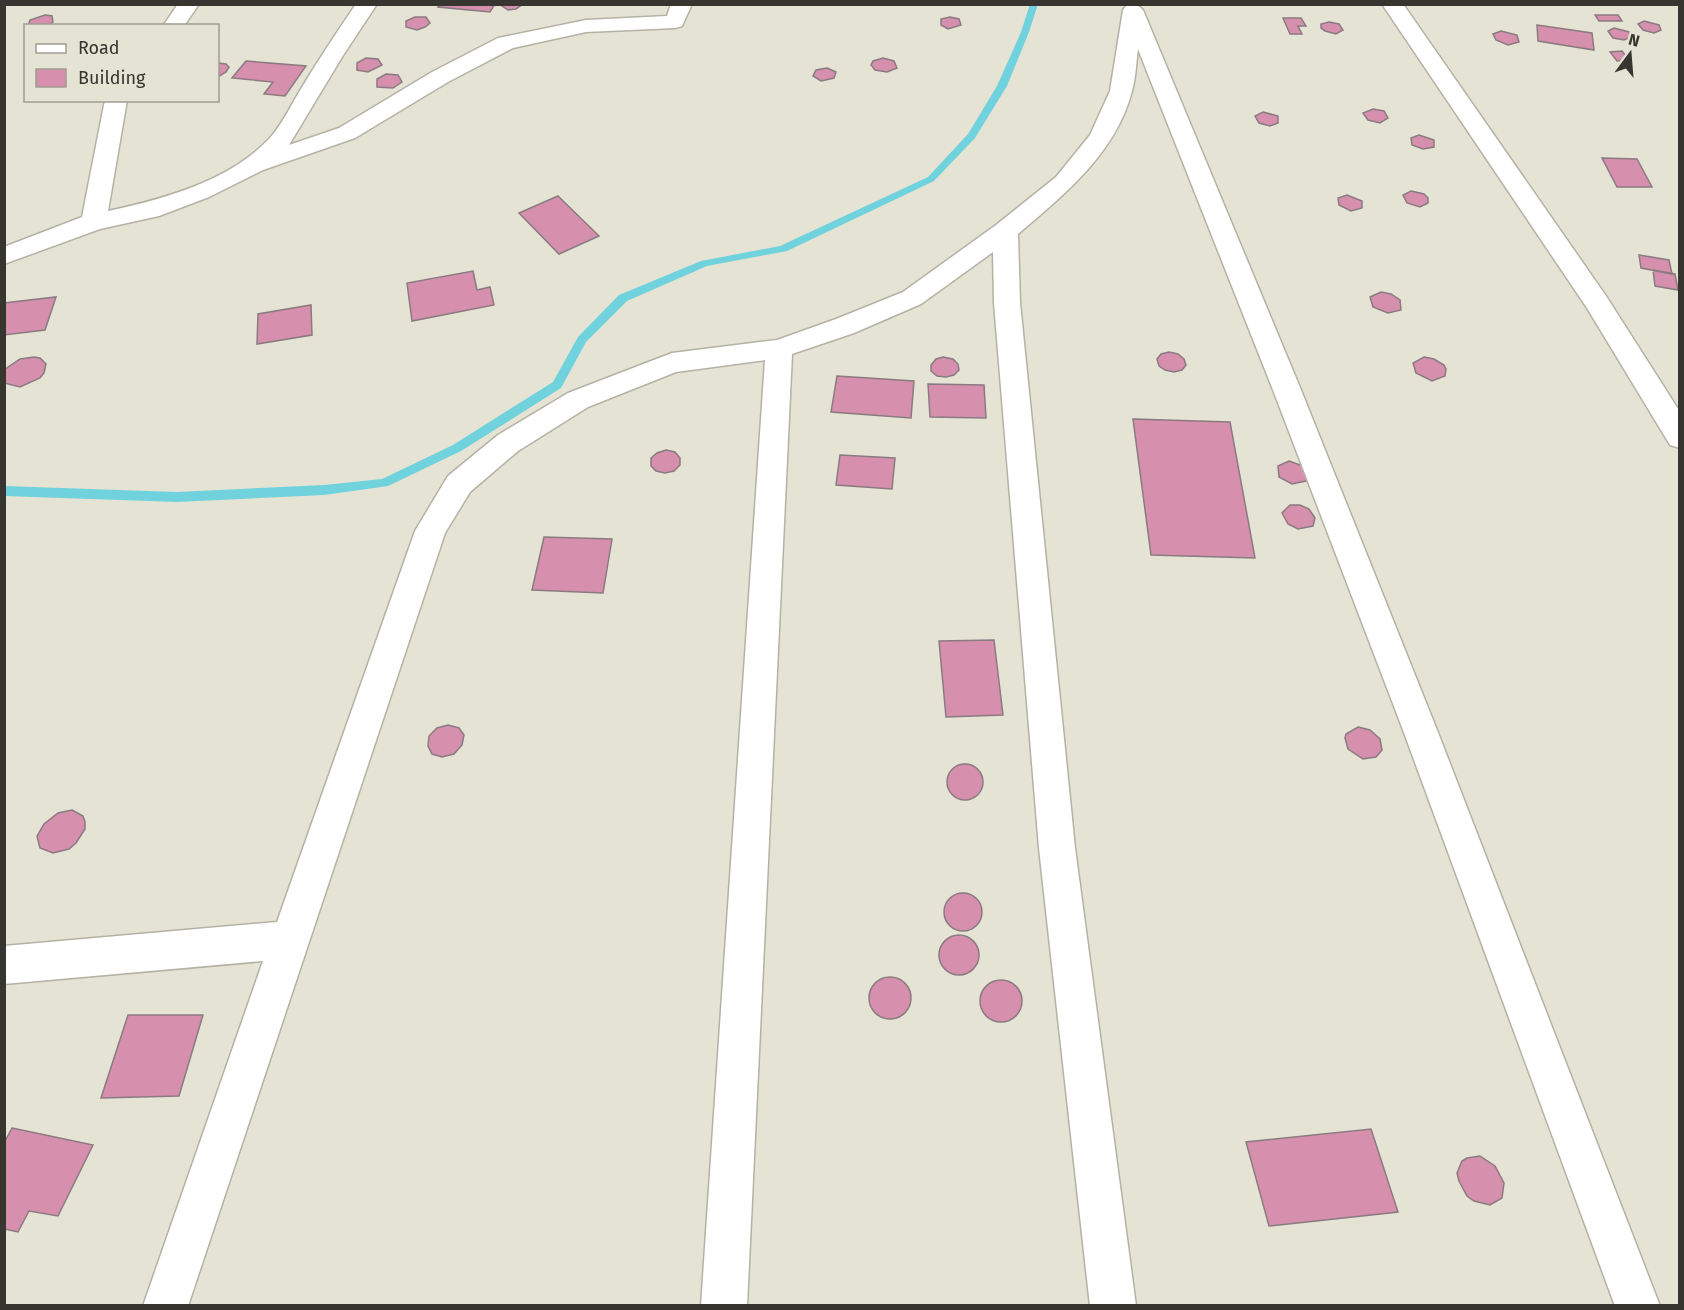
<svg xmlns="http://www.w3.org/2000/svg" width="1684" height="1310" font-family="'Fira Sans',sans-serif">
  <rect width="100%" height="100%" fill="#e5e3d4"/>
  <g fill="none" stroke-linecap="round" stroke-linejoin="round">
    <path fill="#70d2dd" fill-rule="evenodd" d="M 1030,4 L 1038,4 L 1029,32 L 1007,86 L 975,138 L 934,181 L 787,251 L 707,266 L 627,301 L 586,342 L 561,388 L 461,451 L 388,486 L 324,495 L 177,502 L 4,496 L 4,486 L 177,492 L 324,485 L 382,479 L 453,445 L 553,382 L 578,337 L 619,295 L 701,261 L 780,246 L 928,177 L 968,134 L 997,86 L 1021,32 Z"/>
  </g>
  <path fill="#d68fad" stroke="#8a7b81" stroke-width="1.5" d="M 440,4 L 495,4 L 490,12 L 438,7 Z
    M 499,4 L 523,4 L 516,9 L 508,10 Z
    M 45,15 L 52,16 L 53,22 L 48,26 L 28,26 L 30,20 Z
    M 1595,15 L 1618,15 L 1622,21 L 1599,21 Z
    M 415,17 L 426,17 L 430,23 L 425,27 L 417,30 L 406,27 L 406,21 Z
    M 950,17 L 959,19 L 961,25 L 948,29 L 941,25 L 941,19 Z
    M 1283,18 L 1301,18 L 1306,26 L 1298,26 L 1302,34 L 1290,34 Z
    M 1644,21 L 1659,25 L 1661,30 L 1654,33 L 1643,30 L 1638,24 Z
    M 1329,22 L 1339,24 L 1343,30 L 1336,34 L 1325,31 L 1321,28 L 1321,24 Z
    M 1537,25 L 1592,33 L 1594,50 L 1538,41 Z
    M 1614,28 L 1629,32 L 1631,37 L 1624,40 L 1613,38 L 1608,31 Z
    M 1501,31 L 1517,35 L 1519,42 L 1508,45 L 1496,40 L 1493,34 Z
    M 1622,51 L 1629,60 L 1617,61 L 1610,52 Z
    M 366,58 L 378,59 L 382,65 L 368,72 L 357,70 L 357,63 Z
    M 883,58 L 894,61 L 897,68 L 887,72 L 875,70 L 871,65 L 873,61 Z
    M 246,61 L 306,66 L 285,96 L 264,94 L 273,82 L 232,78 Z
    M 218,63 L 226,64 L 229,67 L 226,72 L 218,77 Z
    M 827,68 L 836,72 L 834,78 L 821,81 L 813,76 L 816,70 Z
    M 386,74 L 398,75 L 402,82 L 393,88 L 377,87 L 377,79 Z
    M 1373,109 L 1384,111 L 1388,118 L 1380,123 L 1368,120 L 1363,113 Z
    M 1263,112 L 1278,116 L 1278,123 L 1270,126 L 1259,123 L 1255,116 Z
    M 1419,135 L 1434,140 L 1434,147 L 1423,149 L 1412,145 L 1411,138 Z
    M 1602,158 L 1637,159 L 1652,187 L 1617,187 Z
    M 1411,191 L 1424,194 L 1428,198 L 1428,203 L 1420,207 L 1407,203 L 1403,195 Z
    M 1347,195 L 1362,201 L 1362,208 L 1351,211 L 1339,205 L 1338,198 Z
    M 558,196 L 599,236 L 559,254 L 519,213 Z
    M 1639,255 L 1669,260 L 1672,274 L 1641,268 Z
    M 1653,270 L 1675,274 L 1678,290 L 1655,286 Z
    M 473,271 L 477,290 L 490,287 L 494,305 L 412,321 L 407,283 Z
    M 1381,292 L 1391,294 L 1400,300 L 1401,310 L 1388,313 L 1373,307 L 1370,297 Z
    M 56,297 L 45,330 L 4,335 L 4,303 Z
    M 311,305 L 312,335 L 257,344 L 258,314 Z
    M 1169,352 L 1178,354 L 1184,359 L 1186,365 L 1182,370 L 1174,372 L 1165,370 L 1159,366 L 1157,359 L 1161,354 Z
    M 34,357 L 40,358 L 46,364 L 44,373 L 40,378 L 20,387 L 4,383 L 4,370 L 8,367 L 20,359 Z
    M 943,357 L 953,359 L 958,364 L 959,370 L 954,375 L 946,377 L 937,376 L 931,371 L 931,365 L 936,359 Z
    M 1424,357 L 1434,359 L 1444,365 L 1446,369 L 1445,376 L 1432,381 L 1416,373 L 1413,363 Z
    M 837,376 L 914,381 L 911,418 L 831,412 Z
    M 928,384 L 984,385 L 986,418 L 930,417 Z
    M 1133,419 L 1230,422 L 1255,558 L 1151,555 Z
    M 666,450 L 675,452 L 680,458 L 680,465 L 674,471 L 665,473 L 656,471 L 651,466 L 651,458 L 657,453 Z
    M 840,455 L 895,458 L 892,489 L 836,485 Z
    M 1289,461 L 1303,466 L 1309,478 L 1306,481 L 1292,484 L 1279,477 L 1278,466 Z
    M 1290,505 L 1300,505 L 1309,509 L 1315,518 L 1313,526 L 1298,529 L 1288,524 L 1282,513 Z
    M 544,537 L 612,539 L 603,593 L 532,590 Z
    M 994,640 L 1003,715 L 946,717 L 939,641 Z
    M 448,725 L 459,728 L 464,735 L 462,745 L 454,754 L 442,757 L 432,754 L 428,746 L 429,736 L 437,728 Z
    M 1358,727 L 1370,730 L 1380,739 L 1382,750 L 1376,757 L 1363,759 L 1348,749 L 1345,738 L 1346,734 Z
    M947 782a18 18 0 1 1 36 0a18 18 0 1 1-36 0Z
    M 72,810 L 83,816 L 85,822 L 85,829 L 76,843 L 69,849 L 53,853 L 40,848 L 37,836 L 44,824 L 58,813 Z
    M944 912a19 19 0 1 1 38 0a19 19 0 1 1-38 0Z
    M939 955a20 20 0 1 1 40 0a20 20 0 1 1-40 0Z
    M869 998a21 21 0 1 1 42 0a21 21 0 1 1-42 0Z
    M980 1001a21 21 0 1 1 42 0a21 21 0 1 1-42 0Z
    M 128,1015 L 203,1015 L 179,1096 L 101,1098 Z
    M 12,1128 L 93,1145 L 58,1216 L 29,1211 L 18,1232 L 4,1229 L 4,1143 Z
    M 1371,1129 L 1398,1212 L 1269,1226 L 1246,1142 Z
    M 1480,1156 L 1495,1166 L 1504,1183 L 1502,1198 L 1490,1205 L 1474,1201 L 1467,1196 L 1459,1181 L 1457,1173 L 1462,1161 L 1467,1158 Z"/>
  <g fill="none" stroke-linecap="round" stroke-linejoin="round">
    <defs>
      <path id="minor" d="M 178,4 L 199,4 L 184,26 L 163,26 Z
        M 356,4 L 377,4 L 342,57 L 289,145 L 339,128 L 432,72 L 498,38 L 586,20 L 667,16 L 671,4 L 692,4 L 682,26 L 675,28 L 586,32 L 513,48 L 448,82 L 355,138 L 263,170 L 209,197 L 159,216 L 100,229 L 4,264 L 4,247 L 82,217 L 105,100 L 127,100 L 108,211 C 164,199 229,181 269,139 C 282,125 291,105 301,89 C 318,60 337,32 356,4 Z
        M 1136,4 L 1143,10 L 1301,390 L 1437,730 L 1660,1306 L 1615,1306 L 1403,730 L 1273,390 L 1138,49 C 1136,63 1136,77 1132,91 C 1116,153 1065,194 1018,234 L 1020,303 L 1075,848 L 1136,1306 L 1090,1306 L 1039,848 L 994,303 L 993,252 L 921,304 L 854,333 L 792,354 L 747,1306 L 701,1306 L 765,360 L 676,372 L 588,407 L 518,451 L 470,492 L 445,533 L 188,1306 L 143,1306 L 263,961 L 4,984 L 4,946 L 277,922 L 415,531 L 448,476 L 498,435 L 568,393 L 672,353 L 777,340 L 836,319 L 903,292 L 996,225 L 1056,177 L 1090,135 L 1110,91 L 1123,10 L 1126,6 Z
        M 1382,4 L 1403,4 L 1606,296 L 1680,412 L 1680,448 L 1670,445 L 1587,308 Z"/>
    </defs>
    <use href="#minor" stroke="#b4b2a4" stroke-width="3"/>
    <use href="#minor" fill="#fff" fill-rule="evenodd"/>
  </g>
  <rect width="1684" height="1310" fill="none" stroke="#36352f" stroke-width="12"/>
  <rect x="24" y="24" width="195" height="78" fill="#e5e3d4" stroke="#9f9d92" stroke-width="1.5"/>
  <rect x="36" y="44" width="30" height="9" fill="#ffffff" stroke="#9f9d92" stroke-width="1.5"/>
  <text x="78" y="54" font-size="18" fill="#36352f">Road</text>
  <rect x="36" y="69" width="30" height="18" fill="#d68fad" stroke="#9f9d92" stroke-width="1.5"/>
  <text x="78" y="84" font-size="18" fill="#36352f">Building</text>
  <g transform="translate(1630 54) rotate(16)" stroke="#e5e3d4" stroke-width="4.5" paint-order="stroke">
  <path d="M0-4.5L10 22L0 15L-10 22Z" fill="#36352f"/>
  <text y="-9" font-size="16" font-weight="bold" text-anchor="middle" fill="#36352f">N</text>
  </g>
</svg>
